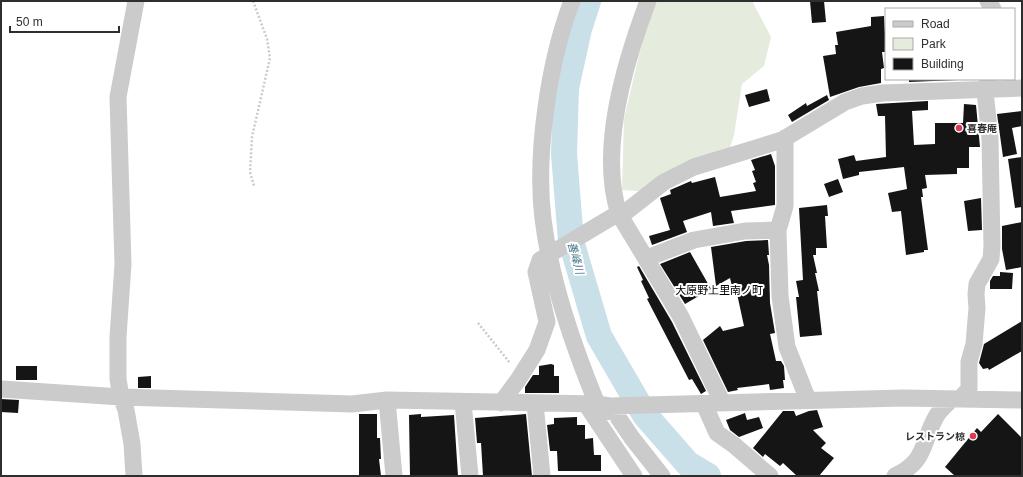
<svg xmlns="http://www.w3.org/2000/svg" width="1023" height="477" font-family="Helvetica,'Noto Sans JP',sans-serif">
  <rect width="100%" height="100%" fill="#fff"/>
  <path fill="#e5ebdd" d="M 656,1 L 752,1 L 771,37 L 764,66 L 742,84 L 734,135 L 730,148 L 638,191 L 622,190 L 624,119 L 648,17 Z"/>
  <g fill="none" stroke-linecap="round" stroke-linejoin="round">
    <path stroke="#cae0e9" stroke-width="26" d="M 588,1 L 579,29 L 566,88 L 564,154 L 571,241 L 599,336 L 645,415 L 688,464 L 708,476"/>
  </g>
  <path fill="#151515" d="M 810,1 L 824,1 L 826,22 L 812,23 Z
    M 884,16 L 886,52 L 882,52 L 884,68 L 881,69 L 881,83 L 859,87 L 830,97 L 823,56 L 836,54 L 835,45 L 838,45 L 836,32 L 871,26 L 871,17 Z
    M 909,79 L 958,79 L 958,80 L 909,82 Z
    M 767,89 L 770,101 L 749,107 L 745,95 Z
    M 827,95 L 829,100 L 792,122 L 788,115 L 806,103 L 807,106 Z
    M 928,101 L 928,110 L 912,111 L 914,145 L 935,144 L 935,123 L 963,123 L 964,104 L 976,105 L 980,147 L 969,147 L 969,168 L 957,168 L 957,174 L 925,175 L 927,188 L 922,189 L 923,197 L 921,197 L 928,250 L 924,250 L 924,252 L 906,255 L 901,211 L 892,212 L 888,193 L 907,189 L 904,167 L 859,172 L 859,175 L 843,179 L 838,159 L 854,155 L 856,161 L 886,157 L 885,116 L 878,116 L 876,104 Z
    M 1022,111 L 1022,126 L 1012,128 L 1017,154 L 1003,157 L 997,114 Z
    M 771,154 L 775,166 L 775,205 L 731,211 L 734,223 L 713,226 L 711,212 L 683,221 L 687,232 L 652,245 L 649,236 L 670,230 L 660,198 L 671,194 L 670,190 L 691,181 L 692,183 L 715,177 L 720,197 L 756,191 L 753,183 L 756,182 L 752,171 L 755,170 L 751,160 Z
    M 1022,157 L 1022,207 L 1015,208 L 1008,159 Z
    M 838,179 L 843,192 L 829,197 L 824,184 Z
    M 981,198 L 982,230 L 968,231 L 964,201 Z
    M 827,205 L 828,216 L 825,216 L 827,248 L 816,248 L 816,255 L 813,255 L 817,273 L 815,273 L 819,291 L 817,291 L 822,335 L 800,337 L 796,297 L 799,297 L 796,281 L 803,280 L 799,208 Z
    M 1022,222 L 1022,267 L 1006,270 L 1002,249 L 1002,226 Z
    M 768,240 L 769,255 L 767,255 L 769,265 L 770,303 L 775,333 L 770,334 L 776,361 L 781,361 L 784,366 L 785,380 L 783,380 L 784,388 L 770,390 L 769,384 L 737,388 L 738,390 L 728,392 L 703,340 L 720,326 L 723,331 L 744,326 L 736,289 L 733,290 L 730,278 L 716,286 L 711,247 L 746,241 Z
    M 690,252 L 711,289 L 685,304 L 660,264 Z
    M 639,266 L 672,322 L 706,391 L 701,394 L 692,379 L 689,380 L 647,299 L 649,298 L 641,281 L 643,280 L 637,267 Z
    M 1000,272 L 1013,273 L 1012,289 L 990,289 L 990,281 L 993,276 L 1000,276 Z
    M 1022,321 L 1022,351 L 989,370 L 988,368 L 983,369 L 979,363 L 984,344 Z
    M 551,364 L 554,365 L 554,376 L 559,376 L 559,393 L 525,393 L 525,387 L 533,375 L 539,375 L 539,366 Z
    M 16,366 L 37,366 L 37,380 L 16,380 Z
    M 151,376 L 151,388 L 138,388 L 138,377 Z
    M 1,399 L 19,400 L 18,413 L 1,412 Z
    M 817,410 L 823,427 L 813,430 L 826,443 L 821,448 L 834,458 L 819,476 L 797,476 L 783,463 L 780,466 L 765,454 L 763,457 L 753,448 L 783,411 L 794,411 L 796,416 L 809,411 Z
    M 745,413 L 747,420 L 759,417 L 763,428 L 739,437 L 730,430 L 726,420 Z
    M 359,414 L 377,414 L 377,438 L 380,438 L 381,459 L 379,459 L 381,476 L 359,476 Z
    M 421,414 L 421,417 L 454,415 L 458,476 L 410,476 L 409,415 Z
    M 526,414 L 532,476 L 483,476 L 481,443 L 477,443 L 475,418 Z
    M 998,414 L 1022,438 L 1022,476 L 955,476 L 945,467 L 977,428 L 981,432 Z
    M 577,417 L 577,425 L 585,425 L 585,439 L 593,438 L 594,455 L 601,455 L 601,471 L 558,471 L 557,451 L 550,451 L 547,425 L 554,424 L 554,418 Z"/>
  <g fill="none" stroke-linecap="round" stroke-linejoin="round">
    <path stroke="#cbcbcb" stroke-width="2.5" stroke-dasharray="2 2" stroke-linecap="butt" d="M 253,1 L 267,39 L 270,58 L 252,137 L 250,172 L 254,186
      M 478,323 L 510,363"/>
    <path stroke="#cbcbcb" stroke-width="17" d="M 572,1 C 549,61 535,154 543,219 C 551,282 573,345 597,404
      M 648,1 C 625,62 598,150 619,214 L 681,317 L 722,402
      M 988,1 L 993,9
      M 785,138 L 785,206 L 778,230 L 780,296 L 787,347 L 808,400
      M 647,258 L 694,240 L 745,231 L 778,230
      M 1,389 L 121,397 L 352,404 L 387,400 L 597,404 L 610,406 L 903,398 L 1022,400
      M 960,399 L 969,389 L 969,362 L 974,344 L 977,308 L 976,294 L 977,284 L 991,259 L 992,246 L 990,139 L 985,91 L 988,81
      M 387,400 L 394,476
      M 463,402 L 470,476
      M 501,403 L 518,380 L 537,350 L 547,322 L 536,272 L 540,260 L 612,217 L 627,211 L 664,182 L 694,167 L 782,140 L 845,102 L 862,96 L 883,93 L 1022,88
      M 535,403 L 542,476
      M 586,404 L 634,476
      M 704,404 L 717,433 L 734,445 L 770,476
      M 599,408 L 615,413 L 632,438 L 662,476
      M 134,476 L 132,444 L 126,410 L 121,397 L 118,379 L 118,337 L 123,264 L 118,97 L 136,1
      M 895,476 C 928,460 921,442 937,415 C 941,409 947,404 952,399"/>
  </g>
  <g fill="#da3c55" stroke="#fff" stroke-width="1.5">
    <circle cx="959" cy="128" r="4"/>
    <circle cx="973" cy="436" r="4"/>
  </g>
  <g text-anchor="middle" stroke-width="4" stroke-linejoin="round" paint-order="stroke">
    <g font-size="10" font-weight="bold" fill="#2e2e2e" stroke="#fff" text-anchor="start">
      <text x="967" y="132">喜春庵</text>
      <text x="965" y="440" text-anchor="end">レストラン椋</text>
    </g>
    <g font-size="11" font-style="italic" fill="#41758b" stroke="#fff">
      <text transform="translate(576 258) rotate(75)" y="4">善峰川</text>
    </g>
    <g font-size="11" fill="#000" stroke="#fff">
      <text x="719" y="294">大原野上里南ノ町</text>
    </g>
  </g>
  <rect width="1023" height="477" fill="none" stroke="#2e2e2e" stroke-width="4"/>
  <rect x="885" y="8" width="130" height="72" fill="#ffffff" stroke="#ababab"/>
  <rect x="893" y="21" width="20" height="6" fill="#cbcbcb" stroke="#ababab"/>
  <text x="921" y="28" font-size="12" fill="#2e2e2e">Road</text>
  <rect x="893" y="38" width="20" height="12" fill="#e5ebdd" stroke="#ababab"/>
  <text x="921" y="48" font-size="12" fill="#2e2e2e">Park</text>
  <rect x="893" y="58" width="20" height="12" fill="#151515" stroke="#ababab"/>
  <text x="921" y="68" font-size="12" fill="#2e2e2e">Building</text>
  <path d="M10 26v6h109v-6" fill="none" stroke="#2e2e2e" stroke-width="2"/>
  <text x="16" y="26" font-size="12" fill="#2e2e2e" stroke="#ffffff" stroke-width="3" paint-order="stroke">50 m</text>
</svg>
